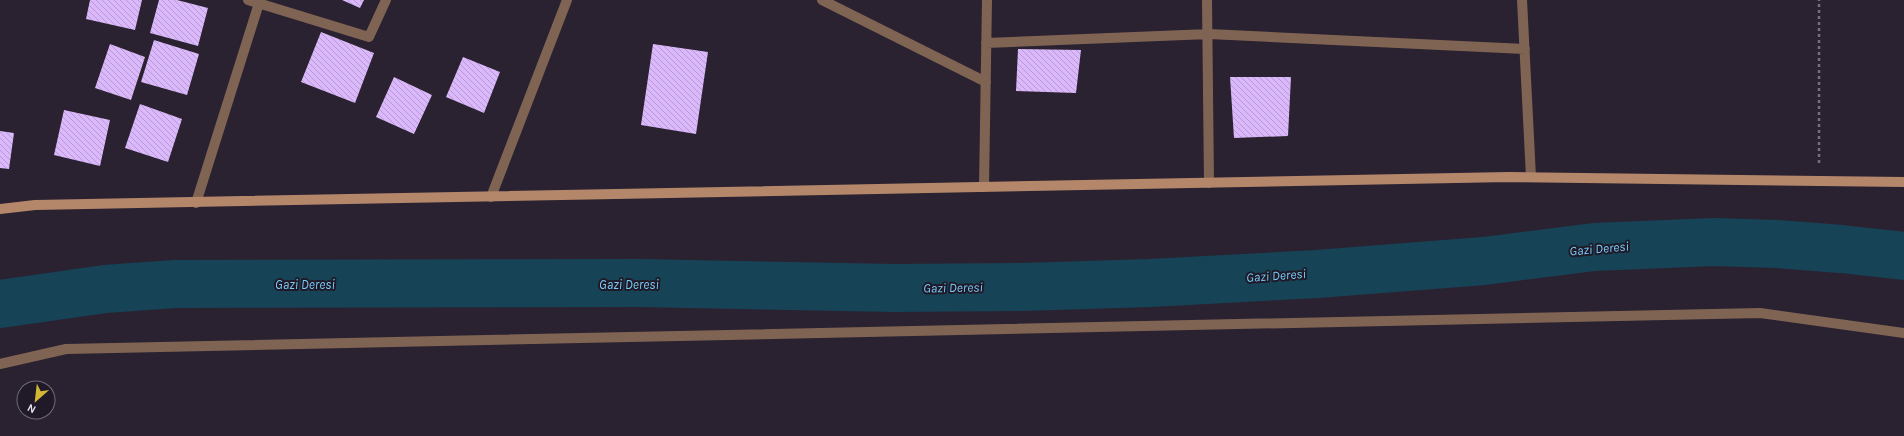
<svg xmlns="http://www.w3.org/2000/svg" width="1904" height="436" font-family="Karla,sans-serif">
  <defs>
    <pattern id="building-back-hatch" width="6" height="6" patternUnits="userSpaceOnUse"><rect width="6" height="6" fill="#dbb8fc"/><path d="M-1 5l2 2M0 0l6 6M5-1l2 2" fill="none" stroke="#b69bcf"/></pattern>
  </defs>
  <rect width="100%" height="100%" fill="#2a2231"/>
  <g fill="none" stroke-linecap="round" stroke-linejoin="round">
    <path stroke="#174357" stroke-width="48" d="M 0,304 L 105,289 L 175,284 L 639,283 L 895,288 L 1023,287 L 1150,283 L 1317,274 L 1484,261 L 1594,247 L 1714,242 L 1777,244 L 1841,249 L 1904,256"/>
  </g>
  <path fill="url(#building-back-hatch)" d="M 90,0 L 142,0 L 135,30 L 86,19 Z
    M 159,0 L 177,0 L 208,8 L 198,46 L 150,33 Z
    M 342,0 L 364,0 L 360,8 Z
    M 321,32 L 374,53 L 355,103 L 301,82 Z
    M 154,40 L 199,54 L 187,95 L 141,82 Z
    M 110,44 L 145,57 L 131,100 L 95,88 Z
    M 653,44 L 708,52 L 696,134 L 641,125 Z
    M 1018,49 L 1081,50 L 1076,93 L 1016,91 Z
    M 463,57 L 500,72 L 484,113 L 446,97 Z
    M 394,77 L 432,95 L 414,134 L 376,117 Z
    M 1230,77 L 1291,77 L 1288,136 L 1234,138 Z
    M 140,104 L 182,119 L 168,162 L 125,148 Z
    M 64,110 L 110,120 L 100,166 L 54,155 Z
    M 0,131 L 14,133 L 9,169 L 0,168 Z"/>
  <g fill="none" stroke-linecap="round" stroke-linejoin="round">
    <path stroke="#756f7c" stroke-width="2.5" stroke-dasharray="3 3" stroke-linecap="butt" d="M 1819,163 L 1819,0"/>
    <path stroke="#806453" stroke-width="10" d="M 248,0 L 369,37 L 386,0
      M 822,0 L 986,82
      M 1207,0 L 1209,183
      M 1522,0 L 1531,177
      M 986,43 L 1209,34 L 1525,49
      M 984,187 L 987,0
      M 491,197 L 567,0
      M 196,203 L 260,0
      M 0,364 L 66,349 L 1760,313 L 1904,333"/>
    <path stroke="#b4876b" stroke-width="10" d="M 0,209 L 35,205 L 1509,177 L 1904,182"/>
  </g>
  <g text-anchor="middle" stroke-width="4" stroke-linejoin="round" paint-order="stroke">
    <g font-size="13" font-style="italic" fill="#78cdf9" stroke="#201927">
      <text transform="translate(1599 248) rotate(-5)" y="5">Gazi Deresi</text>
      <text transform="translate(1276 275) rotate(-4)" y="5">Gazi Deresi</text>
      <text x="305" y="289">Gazi Deresi</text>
      <text x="629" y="289">Gazi Deresi</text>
      <text transform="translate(953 287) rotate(-1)" y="5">Gazi Deresi</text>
    </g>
  </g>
  <g transform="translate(36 400) rotate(208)"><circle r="19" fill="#201927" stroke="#706a77"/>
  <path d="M0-3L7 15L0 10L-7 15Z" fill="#d2b735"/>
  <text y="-6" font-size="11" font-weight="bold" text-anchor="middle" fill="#e9e4ee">N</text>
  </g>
</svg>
